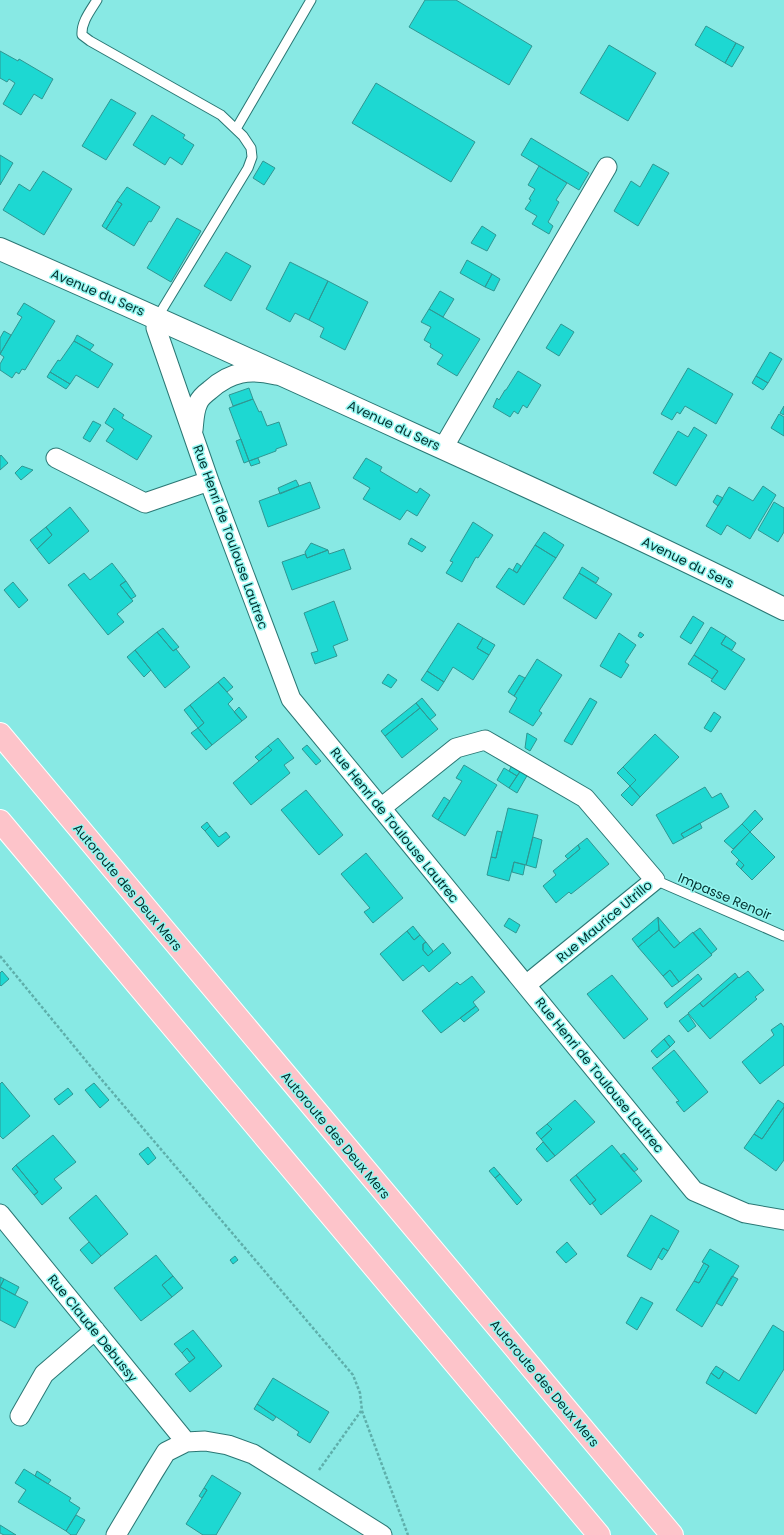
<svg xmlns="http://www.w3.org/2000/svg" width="784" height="1535" font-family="Poppins,sans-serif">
  <rect width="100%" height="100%" fill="#88e9e4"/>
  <path fill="#1dd8d2" stroke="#2f9793" d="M 425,0 L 456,0 L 532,46 L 509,85 L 409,27 Z
    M 706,26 L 736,43 L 725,63 L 695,45 Z
    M 736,43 L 744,47 L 732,67 L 725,63 Z
    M 609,45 L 656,73 L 628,121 L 580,93 Z
    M 0,51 L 18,61 L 19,59 L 53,79 L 42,99 L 34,94 L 21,115 L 3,104 L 15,83 L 9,79 L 7,82 L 0,78 Z
    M 376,83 L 475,142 L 451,182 L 352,123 Z
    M 111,99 L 136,113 L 106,160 L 82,146 Z
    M 152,115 L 185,135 L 183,138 L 194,145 L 182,165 L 170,157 L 165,165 L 133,145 Z
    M 531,138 L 589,173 L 579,190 L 521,155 Z
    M 0,155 L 13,163 L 0,185 Z
    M 263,161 L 275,168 L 264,185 L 253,178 Z
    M 653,164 L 669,173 L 638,226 L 614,211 L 631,181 L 640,187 Z
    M 539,166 L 567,183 L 556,200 L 559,202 L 548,222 L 553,226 L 549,234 L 532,224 L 537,216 L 525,209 L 531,200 L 529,199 L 535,189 L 528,185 Z
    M 43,171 L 72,189 L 44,235 L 3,210 L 19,184 L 30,191 Z
    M 127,187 L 160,207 L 151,222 L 149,221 L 134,246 L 106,229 L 122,204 L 117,201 Z
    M 117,201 L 122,204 L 106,229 L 102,226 Z
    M 177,218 L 201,231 L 171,282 L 147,268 Z
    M 482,226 L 496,235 L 487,251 L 471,243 Z
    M 226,252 L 251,266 L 231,301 L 204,286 Z
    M 467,260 L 492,274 L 485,287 L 460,273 Z
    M 290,262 L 328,281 L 309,320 L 295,313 L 290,322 L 266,309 Z
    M 492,274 L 500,279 L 494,291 L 485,287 Z
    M 328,281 L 368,302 L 345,350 L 320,337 L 324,328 L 309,320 Z
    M 440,291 L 454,299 L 443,317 L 429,309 Z
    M 24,303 L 55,321 L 25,370 L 22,369 L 19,374 L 16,372 L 12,378 L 0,370 L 0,364 L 4,357 L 0,354 L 22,317 L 17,314 Z
    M 429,309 L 480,339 L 457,376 L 437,364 L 443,355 L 430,347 L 431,344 L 424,340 L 431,327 L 421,322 Z
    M 561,324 L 574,332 L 559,356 L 546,348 Z
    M 4,331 L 11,335 L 0,354 L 0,338 Z
    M 77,335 L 94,345 L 90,350 L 74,341 Z
    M 74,341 L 113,364 L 98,388 L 76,375 L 70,384 L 50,372 L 58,360 L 60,361 Z
    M 770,352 L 782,359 L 768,383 L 756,376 Z
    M 688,368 L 733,394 L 716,424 L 685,406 L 680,414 L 677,412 L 672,420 L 661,414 Z
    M 518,371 L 541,385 L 527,408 L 523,405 L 518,414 L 514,411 L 510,417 L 493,407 L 497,398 L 499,400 L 505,390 L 506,390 Z
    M 50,372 L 70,384 L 66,389 L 47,377 Z
    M 756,376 L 768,383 L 763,390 L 752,383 Z
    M 249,388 L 253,399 L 233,406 L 229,395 Z
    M 253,399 L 259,412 L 261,411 L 267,426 L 279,422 L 287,445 L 276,449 L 276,451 L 249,461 L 229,408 Z
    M 784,406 L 784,415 L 780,413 Z
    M 114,408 L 124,415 L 122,418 L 152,436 L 137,460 L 106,441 L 114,429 L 105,423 Z
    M 779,414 L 784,417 L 784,436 L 771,428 Z
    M 93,421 L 101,425 L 90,442 L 83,438 Z
    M 694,427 L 707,435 L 676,486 L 653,473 L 678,431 L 688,437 Z
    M 241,439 L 249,461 L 244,463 L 236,441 Z
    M 1,455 L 8,463 L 0,470 L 0,456 Z
    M 258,458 L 260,463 L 251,466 L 249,461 Z
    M 366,458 L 382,467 L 380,471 L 417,493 L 420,488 L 430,495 L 417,516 L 407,510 L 400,520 L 363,499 L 370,488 L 353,478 Z
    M 22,466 L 33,470 L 21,480 L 15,473 Z
    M 296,480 L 299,486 L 280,494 L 278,488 Z
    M 310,482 L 320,508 L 268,527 L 259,501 Z
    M 763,486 L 776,495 L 750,539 L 727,525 L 721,535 L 706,526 L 729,487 L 753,501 Z
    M 717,495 L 723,498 L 718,506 L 713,502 Z
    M 774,502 L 784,508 L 784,532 L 778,542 L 758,530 Z
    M 70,507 L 89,531 L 49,564 L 37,549 L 52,535 L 46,527 Z
    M 473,522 L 493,535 L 478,558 L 476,557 L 462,582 L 446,573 L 453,562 L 450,561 Z
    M 46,527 L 52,535 L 37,549 L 30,540 Z
    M 544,532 L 564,545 L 556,558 L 535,545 Z
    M 411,538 L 426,547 L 422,552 L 408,544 Z
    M 311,543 L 328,550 L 307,558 L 305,552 Z
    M 535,545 L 556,558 L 524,605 L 496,587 L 509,568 L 517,573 Z
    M 344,549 L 351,569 L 292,590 L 282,562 L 305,554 L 307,558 L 328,550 L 329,554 Z
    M 112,563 L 126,581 L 120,585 L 133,601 L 117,614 L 124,622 L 108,635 L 68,585 L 84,573 L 90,580 Z
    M 517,563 L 521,566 L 517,573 L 513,570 Z
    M 582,567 L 599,578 L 596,583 L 579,573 Z
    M 579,573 L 612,594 L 596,619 L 563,598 Z
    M 126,581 L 136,596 L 131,599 L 120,585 Z
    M 13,582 L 28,600 L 19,608 L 4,590 Z
    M 334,601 L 348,640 L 333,646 L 337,656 L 315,664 L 311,653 L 318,651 L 304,613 Z
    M 693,616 L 704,623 L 691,644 L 680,637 Z
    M 458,623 L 483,638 L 477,648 L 489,655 L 473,680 L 453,667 L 444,682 L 427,671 Z
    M 711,627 L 726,636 L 721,644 L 745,659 L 725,690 L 711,681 L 718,671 L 694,655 Z
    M 163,628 L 179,647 L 173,651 L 157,632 Z
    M 157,632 L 173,651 L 176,649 L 190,667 L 165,688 L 135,650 Z
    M 640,632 L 644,635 L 641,638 L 638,636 Z
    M 619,633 L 636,645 L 625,662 L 629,665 L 621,678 L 600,666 Z
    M 726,636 L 736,643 L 732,650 L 721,644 Z
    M 483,638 L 495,645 L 489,655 L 477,648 Z
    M 135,650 L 151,670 L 144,677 L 127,657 Z
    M 694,655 L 718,671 L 712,679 L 688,664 Z
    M 537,659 L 562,675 L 539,711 L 542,713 L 533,726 L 509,712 L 517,698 L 514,696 Z
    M 427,671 L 444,682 L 438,691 L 421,680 Z
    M 388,674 L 397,680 L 391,688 L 382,683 Z
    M 519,675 L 525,678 L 514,696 L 508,692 Z
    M 224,677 L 233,687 L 227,692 L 218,682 Z
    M 218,682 L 233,699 L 228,704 L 242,721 L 212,745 L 198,728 L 204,723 L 190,705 Z
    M 422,698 L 436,715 L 430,720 L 416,703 Z
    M 590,698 L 597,702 L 572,745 L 564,741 Z
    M 416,703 L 420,708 L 385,736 L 381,731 Z
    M 190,705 L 204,723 L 198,728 L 184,710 Z
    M 239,707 L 247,717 L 242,721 L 234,712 Z
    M 420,708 L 438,729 L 402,758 L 385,736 Z
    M 714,712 L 721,717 L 711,732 L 704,728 Z
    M 198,728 L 212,745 L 206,750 L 191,733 Z
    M 527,733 L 537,739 L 530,751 L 525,748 Z
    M 655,734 L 679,757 L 640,797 L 630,786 L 636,780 L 623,767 Z
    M 278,738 L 294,758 L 284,765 L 290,773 L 251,805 L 233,783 L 272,750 L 268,746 Z
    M 307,745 L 321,761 L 316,765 L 302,749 Z
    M 268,746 L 272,750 L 259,761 L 255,757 Z
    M 464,765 L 497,785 L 465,836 L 438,820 L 462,781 L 456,778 Z
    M 512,765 L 521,770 L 517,776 L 509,771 Z
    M 623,767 L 636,780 L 630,786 L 617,773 Z
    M 504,768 L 517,776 L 509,788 L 497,780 Z
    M 521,770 L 528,774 L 517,793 L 509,788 Z
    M 630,786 L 640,797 L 632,806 L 621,795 Z
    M 705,787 L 712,798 L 721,793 L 729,807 L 681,834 L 684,838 L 673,844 L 656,815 Z
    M 306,790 L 343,835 L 319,855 L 281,810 Z
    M 444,797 L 450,801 L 438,820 L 432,816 Z
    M 508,808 L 538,815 L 526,865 L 514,862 L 509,881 L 487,875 L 491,857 L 496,858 Z
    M 755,810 L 763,819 L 750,832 L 742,824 Z
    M 207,822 L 210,826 L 205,831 L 201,827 Z
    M 700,823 L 702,828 L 684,838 L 681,834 Z
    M 742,824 L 750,832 L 733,849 L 724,841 Z
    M 210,826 L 219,837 L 226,832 L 230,837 L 218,847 L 205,831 Z
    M 497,831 L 502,832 L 496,858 L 491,857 Z
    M 750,832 L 775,857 L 752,880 L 741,869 L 744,865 L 731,852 Z
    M 533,837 L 542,840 L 536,868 L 526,865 Z
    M 587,838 L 609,864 L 571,894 L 569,892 L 556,903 L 543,886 L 556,875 L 553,871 L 580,849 L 578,845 Z
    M 578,845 L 580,849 L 568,859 L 565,856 Z
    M 366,853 L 403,898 L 373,923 L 364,912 L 370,908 L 341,874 Z
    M 739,860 L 744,865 L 741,869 L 736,864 Z
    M 514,862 L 525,865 L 523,875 L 512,872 Z
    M 658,917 L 680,943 L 674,948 L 659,930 Z
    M 658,917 L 659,930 L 638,947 L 632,939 Z
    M 509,918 L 520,925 L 516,933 L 504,926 Z
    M 413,926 L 420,935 L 414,940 L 407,931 Z
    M 700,928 L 717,949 L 711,954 L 693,933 Z
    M 659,930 L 674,948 L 693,932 L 712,955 L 679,982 L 670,970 L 663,976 L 638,947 Z
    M 407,931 L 414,940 L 420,935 L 426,942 L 423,944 L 423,950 L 428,956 L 443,943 L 451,953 L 429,972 L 423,965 L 403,981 L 380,954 Z
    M 426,942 L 433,951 L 428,956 L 423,950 L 423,944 Z
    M 670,970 L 679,982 L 672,987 L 663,976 Z
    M 2,971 L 9,979 L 1,986 L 0,985 L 0,973 Z
    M 748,971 L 764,990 L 755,997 L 757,999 L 710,1039 L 688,1013 L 700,1003 L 703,1007 L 738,977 L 739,978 Z
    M 735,973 L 738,977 L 703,1007 L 700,1003 Z
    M 698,974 L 702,979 L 667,1008 L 664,1003 Z
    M 612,975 L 648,1019 L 624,1039 L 587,994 Z
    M 472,976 L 485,992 L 473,1002 L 476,1006 L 441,1033 L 422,1011 L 457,982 L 460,985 Z
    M 476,1006 L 479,1010 L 464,1022 L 460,1018 Z
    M 688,1014 L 696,1026 L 688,1032 L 679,1021 Z
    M 781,1023 L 784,1027 L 784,1065 L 760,1084 L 742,1062 L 774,1035 L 771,1030 Z
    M 669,1035 L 675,1042 L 670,1047 L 664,1039 Z
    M 664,1039 L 670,1047 L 657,1058 L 651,1051 Z
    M 674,1050 L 708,1092 L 684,1112 L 676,1102 L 679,1101 L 652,1068 Z
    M 2,1082 L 30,1116 L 3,1139 L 0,1136 L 0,1084 Z
    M 94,1083 L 109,1100 L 100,1108 L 85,1090 Z
    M 68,1088 L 73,1094 L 59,1105 L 54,1099 Z
    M 575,1100 L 595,1122 L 555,1156 L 541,1139 L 552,1129 L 547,1124 Z
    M 778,1100 L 784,1104 L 784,1107 L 762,1139 L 754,1134 Z
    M 784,1107 L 784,1160 L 776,1171 L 744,1148 L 754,1134 L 762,1139 Z
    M 547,1124 L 552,1129 L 541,1139 L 536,1133 Z
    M 53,1135 L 76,1162 L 54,1179 L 62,1188 L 42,1205 L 34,1195 L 38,1192 L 16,1165 Z
    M 543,1142 L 555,1156 L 547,1162 L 536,1149 Z
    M 612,1145 L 642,1181 L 601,1215 L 592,1203 L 596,1200 L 576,1175 Z
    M 148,1147 L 156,1158 L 148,1165 L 139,1154 Z
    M 624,1153 L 638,1169 L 634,1172 L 620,1156 Z
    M 16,1165 L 38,1192 L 34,1195 L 12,1169 Z
    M 494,1167 L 500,1174 L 495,1178 L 489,1171 Z
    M 500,1174 L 522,1200 L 517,1205 L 495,1178 Z
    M 576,1175 L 596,1200 L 590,1205 L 570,1180 Z
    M 96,1195 L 128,1234 L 101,1256 L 69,1218 Z
    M 651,1215 L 679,1231 L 668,1251 L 663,1248 L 651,1270 L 627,1256 Z
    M 89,1242 L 101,1256 L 92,1264 L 80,1250 Z
    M 567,1242 L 577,1254 L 566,1263 L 556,1252 Z
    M 663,1248 L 668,1251 L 662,1260 L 658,1257 Z
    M 710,1249 L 739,1266 L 702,1327 L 676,1310 L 694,1281 L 699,1283 L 709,1266 L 702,1262 Z
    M 156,1255 L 173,1276 L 162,1285 L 172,1297 L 141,1321 L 114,1288 Z
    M 235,1256 L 238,1260 L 233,1264 L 230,1260 Z
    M 704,1263 L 709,1266 L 699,1283 L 694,1281 Z
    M 173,1276 L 183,1288 L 172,1297 L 162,1285 Z
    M 732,1276 L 738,1279 L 722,1306 L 716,1303 Z
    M 0,1277 L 4,1279 L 0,1287 Z
    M 4,1279 L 19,1287 L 15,1295 L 0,1287 Z
    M 0,1287 L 28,1302 L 15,1328 L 0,1320 Z
    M 641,1297 L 653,1303 L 637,1330 L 626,1323 Z
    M 773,1325 L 784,1332 L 784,1369 L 756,1414 L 706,1383 L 711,1373 L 719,1379 L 724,1371 L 739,1381 Z
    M 193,1330 L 222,1366 L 190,1392 L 175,1374 L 195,1358 L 187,1348 L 182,1353 L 174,1344 Z
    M 187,1348 L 195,1358 L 189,1362 L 182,1353 Z
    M 716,1366 L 724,1371 L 719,1379 L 711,1373 Z
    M 273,1378 L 329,1412 L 310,1443 L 297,1435 L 299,1432 L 257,1404 Z
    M 257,1404 L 276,1417 L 273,1421 L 254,1409 Z
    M 24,1469 L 71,1498 L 69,1501 L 80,1508 L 66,1531 L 18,1502 L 26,1490 L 15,1483 Z
    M 37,1471 L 51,1480 L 48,1484 L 35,1476 Z
    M 212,1475 L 241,1493 L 216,1535 L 203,1535 L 186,1524 L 207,1490 L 204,1488 Z
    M 204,1488 L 207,1490 L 202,1498 L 199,1496 Z
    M 76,1515 L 85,1520 L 76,1535 L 71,1535 L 66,1531 Z
    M 0,1525 L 16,1535 L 4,1535 L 0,1533 Z"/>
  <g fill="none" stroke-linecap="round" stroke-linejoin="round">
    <defs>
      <path id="lane" d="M 97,0 C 91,10 81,22 82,35 L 90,41 L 221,115 L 243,136 L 251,148 L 252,157 L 248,168 L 157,318
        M 236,129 L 311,0
        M 655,880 L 784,936"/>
      <path id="street" d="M 157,318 L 156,328 L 209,481 L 291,699 L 381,808 L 694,1191 L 745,1213 L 784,1220
        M 193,430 C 194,421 194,411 198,403 C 200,398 206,393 210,390 C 231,371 250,369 276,375
        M 443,448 L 607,167
        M 56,458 L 145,503 L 209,481
        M 381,808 L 456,748 L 485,740 L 585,798 L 655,880 L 526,985
        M 0,1214 L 186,1442
        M 20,1416 L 44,1374 L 95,1330
        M 116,1535 L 153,1473 L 166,1452 L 186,1442 L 205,1441 L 228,1445 L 253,1454 L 382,1535"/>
      <path id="secondary" d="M 0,249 C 142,311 283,375 423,439 C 544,494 665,549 784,609"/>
      <path id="highway" d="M 0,734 L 672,1535
        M 0,821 L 599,1535"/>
    </defs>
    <use href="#lane" stroke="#2a7774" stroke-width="11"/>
    <use href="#street" stroke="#2a7774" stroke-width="21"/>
    <use href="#secondary" stroke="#2a7774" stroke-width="24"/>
    <use href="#highway" stroke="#fff" stroke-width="24"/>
    <path stroke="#5eafab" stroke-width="2.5" stroke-dasharray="3 2" stroke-linecap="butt" d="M 0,956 L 96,1073 L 353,1375 L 360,1393 L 362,1411 L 408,1535
      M 319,1470 L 361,1411"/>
    <use href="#lane" stroke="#fff" stroke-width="9"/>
    <use href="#street" stroke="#fff" stroke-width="19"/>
    <use href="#secondary" stroke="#fff" stroke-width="22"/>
    <use href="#highway" stroke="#fdc4ca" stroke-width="22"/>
  </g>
  <g text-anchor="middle" stroke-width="3" stroke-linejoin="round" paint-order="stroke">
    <g font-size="13" fill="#02302e" stroke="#95f7f1">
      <text transform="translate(98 292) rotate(23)" y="5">Avenue du Sers</text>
      <text transform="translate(394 425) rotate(25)" y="5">Avenue du Sers</text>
      <text transform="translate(231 537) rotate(70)" y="5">Rue Henri de Toulouse Lautrec</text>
      <text transform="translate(688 562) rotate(26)" y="5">Avenue du Sers</text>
      <text transform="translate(395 825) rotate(51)" y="5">Rue Henri de Toulouse Lautrec</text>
      <text transform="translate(128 887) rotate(50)" y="5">Autoroute des Deux Mers</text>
      <text transform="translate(725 896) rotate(23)" y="5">Impasse Renoir</text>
      <text transform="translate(604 921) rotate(-40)" y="5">Rue Maurice Utrillo</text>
      <text transform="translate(600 1075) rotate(51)" y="5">Rue Henri de Toulouse Lautrec</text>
      <text transform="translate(336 1135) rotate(50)" y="5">Autoroute des Deux Mers</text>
      <text transform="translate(93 1328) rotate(51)" y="5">Rue Claude Debussy</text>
      <text transform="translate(545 1383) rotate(50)" y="5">Autoroute des Deux Mers</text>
    </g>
  </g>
</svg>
